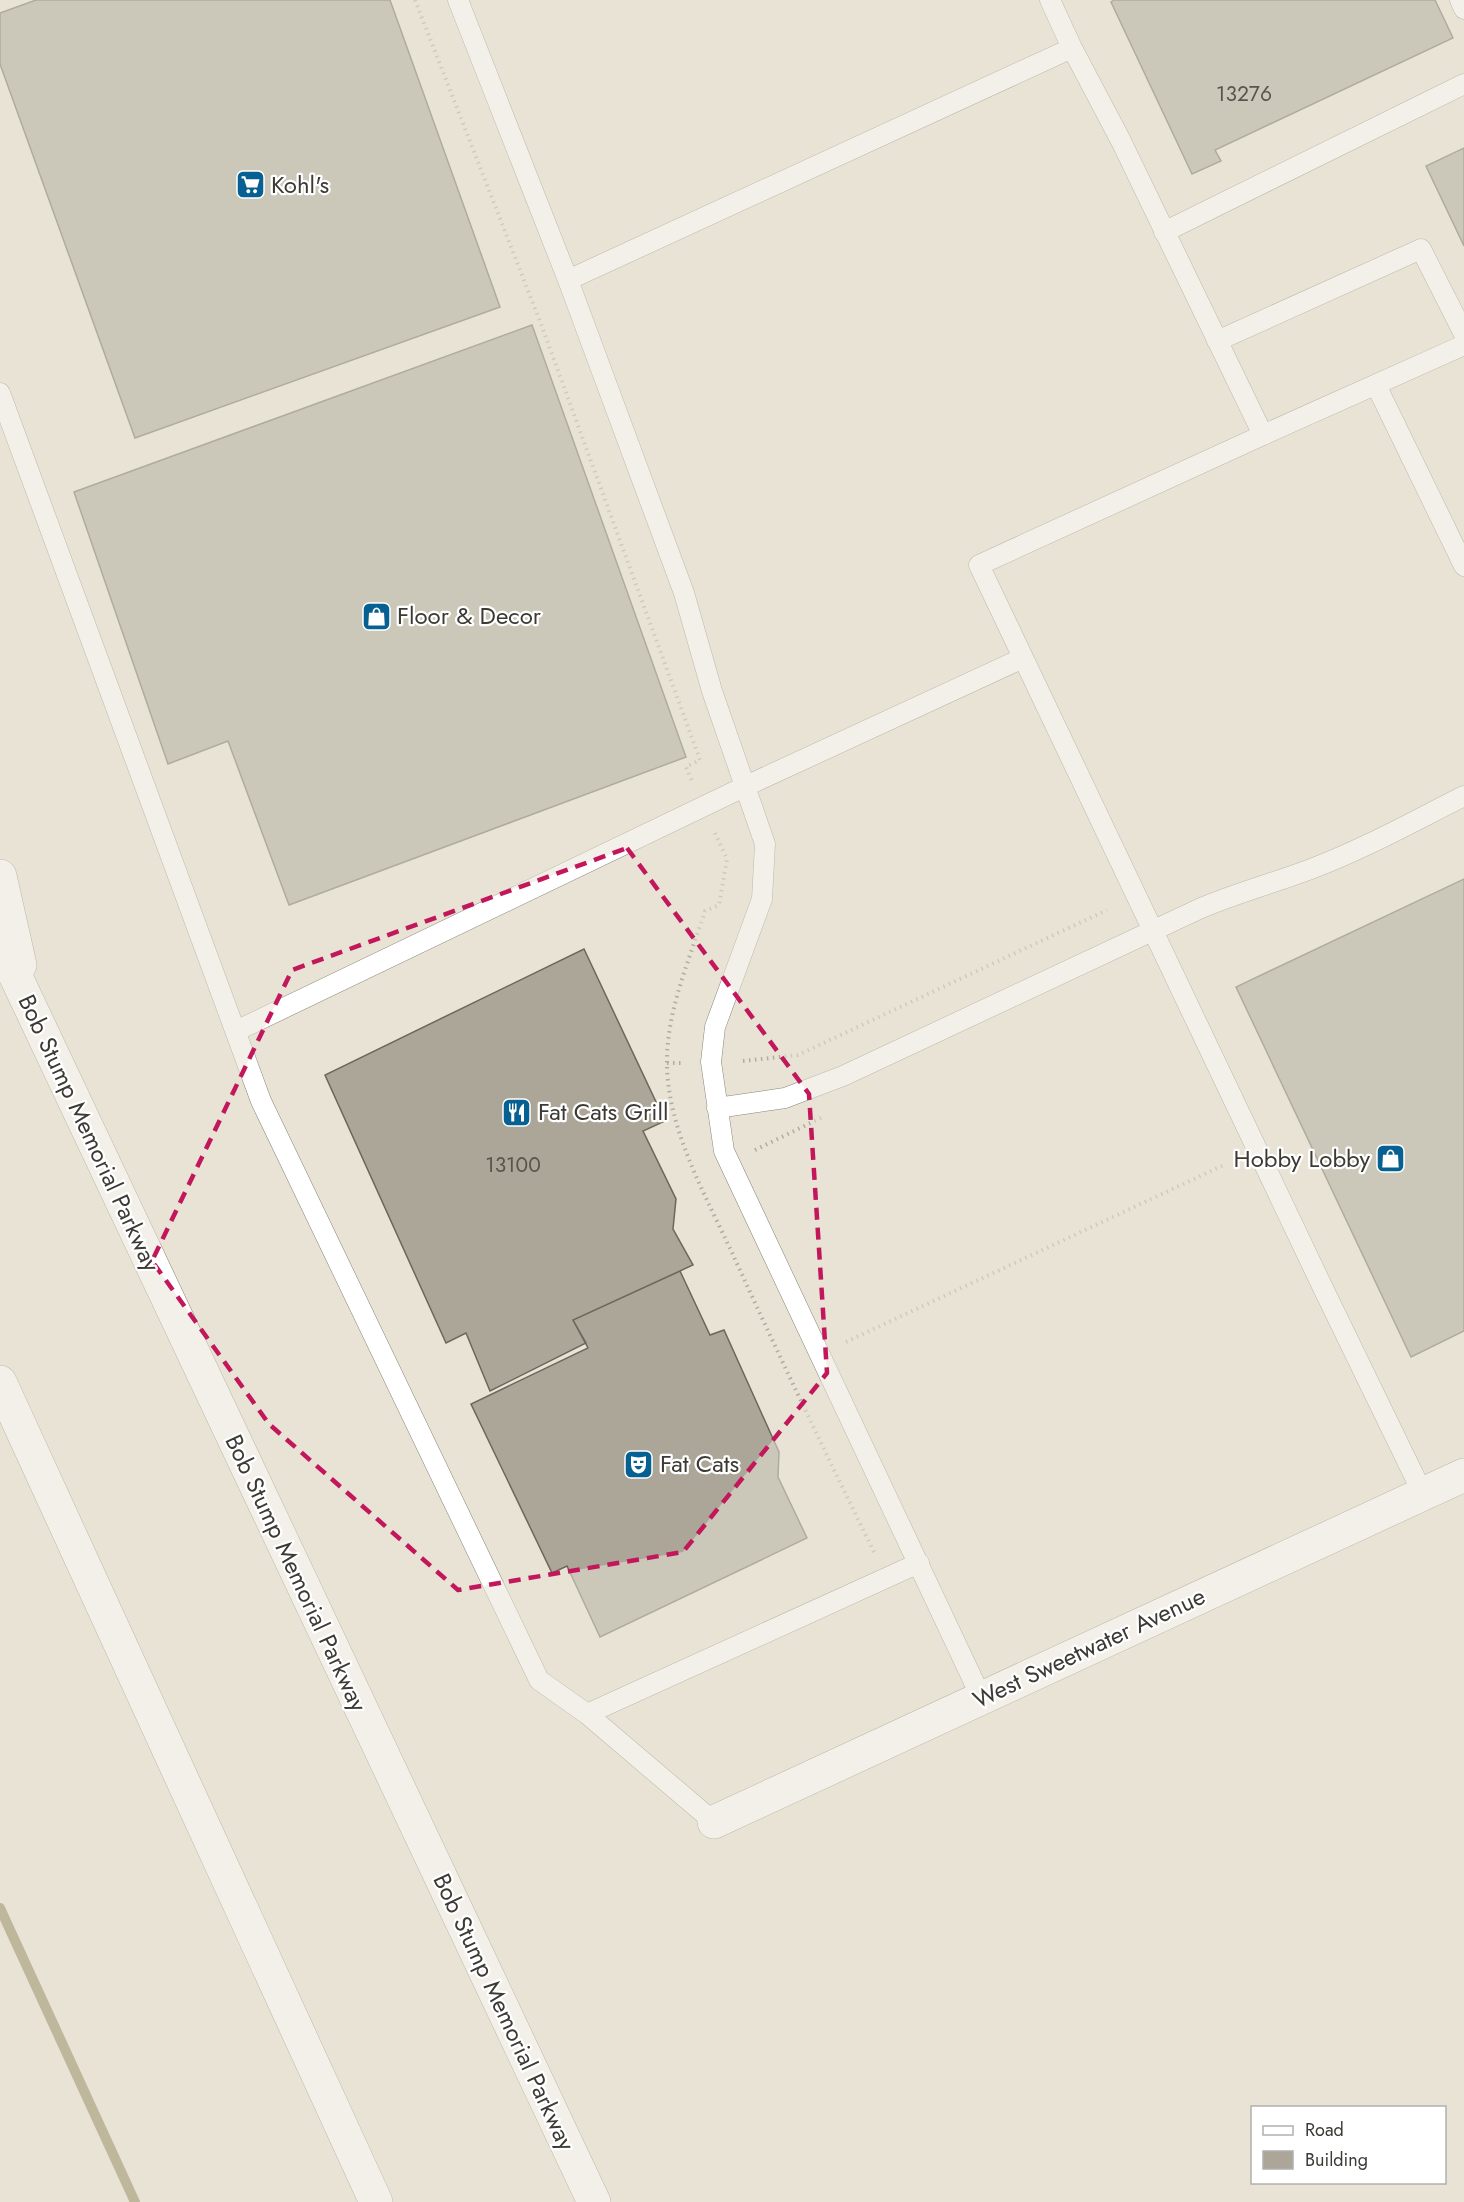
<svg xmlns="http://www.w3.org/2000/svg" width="1464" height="2202" font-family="Jost,sans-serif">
  <rect width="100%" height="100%" fill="#e8e3d5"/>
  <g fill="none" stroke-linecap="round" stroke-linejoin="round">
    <path stroke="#8f8156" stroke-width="10" d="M 0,1908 L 135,2202"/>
  </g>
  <path fill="#aba698" stroke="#6b675a" stroke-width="1.5" d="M 36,0 L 390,0 L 500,307 L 135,438 L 0,64 L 0,13 Z
    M 1114,0 L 1435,0 L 1453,38 L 1215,150 L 1221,161 L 1192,174 L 1111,2 Z
    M 1464,148 L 1464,246 L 1426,166 Z
    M 532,325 L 686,757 L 289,905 L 228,741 L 168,764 L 74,492 Z
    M 1464,879 L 1464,1331 L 1411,1357 L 1236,987 Z
    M 584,949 L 665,1121 L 643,1131 L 676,1199 L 673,1229 L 693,1265 L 573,1320 L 586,1343 L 490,1391 L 466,1333 L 446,1343 L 325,1075 Z
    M 680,1271 L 710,1335 L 724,1330 L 779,1452 L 778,1477 L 807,1538 L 600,1637 L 567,1566 L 552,1573 L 471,1404 L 588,1348 L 573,1320 Z"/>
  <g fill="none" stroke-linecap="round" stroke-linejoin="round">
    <defs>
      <path id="service" d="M 458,0 L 568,280 L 684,593 L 712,691 L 765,844 L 762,899 L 715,1027 L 711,1062 L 724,1151 L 981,1697
        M 1050,0 L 1072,48
        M 1460,0 L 1464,9
        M 1164,232 L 1464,84
        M 568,280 L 1072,48 L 1121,141 L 1263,435 L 979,565 L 1323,1288 L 1423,1494
        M 1217,341 L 1421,249 L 1464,334
        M 1376,385 L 1464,566
        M 0,393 L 261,1101 L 539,1680 L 587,1714 L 714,1822
        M 1263,435 L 1464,345
        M 236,1031 L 746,786 L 1023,658
        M 717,1108 L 785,1098 L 843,1076 L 1199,909 C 1236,893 1274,883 1311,869 C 1364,849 1414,821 1464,796
        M 587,1714 L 919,1563"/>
      <path id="tertiary" d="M 714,1822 L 1464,1475"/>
      <path id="motorway" d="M 0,876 L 20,965
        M 0,943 L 594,2202
        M 0,1382 L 376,2202"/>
    </defs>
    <use href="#service" stroke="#898578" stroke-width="21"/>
    <use href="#tertiary" stroke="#898578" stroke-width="34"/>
    <use href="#motorway" stroke="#898578" stroke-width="34"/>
    <path stroke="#b0aca1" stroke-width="4" stroke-dasharray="1.5 4.5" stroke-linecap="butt" d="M 415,0 L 541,324 L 700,760 L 686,767 L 692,781
      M 715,833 L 727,859 L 719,905 L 705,911 C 689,961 666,1012 667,1065 C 668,1131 707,1198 734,1257 C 779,1356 826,1454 874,1552
      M 743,1061 L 798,1055 L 1107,910
      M 667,1063 L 684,1063
      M 755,1150 L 823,1117
      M 846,1342 L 1226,1164"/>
    <use href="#service" stroke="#fff" stroke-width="20"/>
    <use href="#tertiary" stroke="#fff" stroke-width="33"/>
    <use href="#motorway" stroke="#fff" stroke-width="33"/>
  </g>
  <path d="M0 0H1464V2202H0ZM 627,848 L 809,1094 L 827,1373 L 683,1552 L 458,1590 L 269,1424 L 152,1261 L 292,970 Z" fill="#e8e3d5" fill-opacity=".55" fill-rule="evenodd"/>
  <path fill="none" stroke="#c2185b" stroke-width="4.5" stroke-dasharray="12 8" stroke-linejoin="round" d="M 627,848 L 809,1094 L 827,1373 L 683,1552 L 458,1590 L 269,1424 L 152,1261 L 292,970 Z"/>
  <defs>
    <symbol id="supermarket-square" viewBox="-11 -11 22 22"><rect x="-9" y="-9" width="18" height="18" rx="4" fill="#066091" stroke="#fff"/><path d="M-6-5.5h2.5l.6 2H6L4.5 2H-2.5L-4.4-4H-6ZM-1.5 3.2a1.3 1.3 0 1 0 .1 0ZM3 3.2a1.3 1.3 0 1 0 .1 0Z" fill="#fff"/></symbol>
    <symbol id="shop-square" viewBox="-11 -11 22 22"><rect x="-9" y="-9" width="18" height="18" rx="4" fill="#066091" stroke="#fff"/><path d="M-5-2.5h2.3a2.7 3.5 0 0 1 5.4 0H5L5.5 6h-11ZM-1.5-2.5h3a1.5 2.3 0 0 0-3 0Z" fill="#fff"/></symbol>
    <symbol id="restaurant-square" viewBox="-11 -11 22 22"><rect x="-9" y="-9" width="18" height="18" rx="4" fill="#066091" stroke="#fff"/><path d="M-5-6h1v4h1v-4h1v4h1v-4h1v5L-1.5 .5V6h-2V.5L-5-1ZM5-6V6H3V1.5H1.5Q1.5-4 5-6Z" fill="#fff"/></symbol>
    <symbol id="theatre-square" viewBox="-11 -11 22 22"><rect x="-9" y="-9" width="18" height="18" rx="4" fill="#066091" stroke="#fff"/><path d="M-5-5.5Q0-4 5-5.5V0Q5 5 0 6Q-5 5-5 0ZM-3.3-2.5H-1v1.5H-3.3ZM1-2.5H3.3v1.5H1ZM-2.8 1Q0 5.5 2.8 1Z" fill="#fff"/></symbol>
  </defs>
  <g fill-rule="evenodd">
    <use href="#supermarket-square" x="234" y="168" width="33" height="33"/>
    <use href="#shop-square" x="360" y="600" width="33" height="33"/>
    <use href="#restaurant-square" x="500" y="1096" width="33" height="33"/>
    <use href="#shop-square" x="1374" y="1142" width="33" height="33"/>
    <use href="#theatre-square" x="622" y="1448" width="33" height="33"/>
  </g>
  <g text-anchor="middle" stroke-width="4.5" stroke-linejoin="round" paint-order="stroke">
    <g font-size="21" fill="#58554e">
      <text x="1244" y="101">13276</text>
      <text x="513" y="1172">13100</text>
    </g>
    <g font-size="24" fill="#3c3a35" stroke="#fff" text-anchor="start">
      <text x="271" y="193">Kohl's</text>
      <text x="397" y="624">Floor &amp; Decor</text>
      <text x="538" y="1120">Fat Cats Grill</text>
      <text x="1370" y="1167" text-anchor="end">Hobby Lobby</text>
      <text x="660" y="1472">Fat Cats</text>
    </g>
    <g font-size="24" fill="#3c3a35" stroke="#fff">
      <text transform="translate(89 1133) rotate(65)" y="8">Bob Stump Memorial Parkway</text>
      <text transform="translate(296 1573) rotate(65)" y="8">Bob Stump Memorial Parkway</text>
      <text transform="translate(1089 1648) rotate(-25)" y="8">West Sweetwater Avenue</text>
      <text transform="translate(504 2012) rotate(65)" y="8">Bob Stump Memorial Parkway</text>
    </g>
  </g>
  <rect x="1251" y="2106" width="195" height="78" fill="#ffffff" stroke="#b1b0ae" stroke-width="1.5"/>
  <rect x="1263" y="2126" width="30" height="9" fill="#ffffff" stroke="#b1b0ae" stroke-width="1.5"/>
  <text x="1305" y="2136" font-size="18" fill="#3c3a35">Road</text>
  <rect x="1263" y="2151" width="30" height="18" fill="#aba698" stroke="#b1b0ae" stroke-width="1.5"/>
  <text x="1305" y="2166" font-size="18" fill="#3c3a35">Building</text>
</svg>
